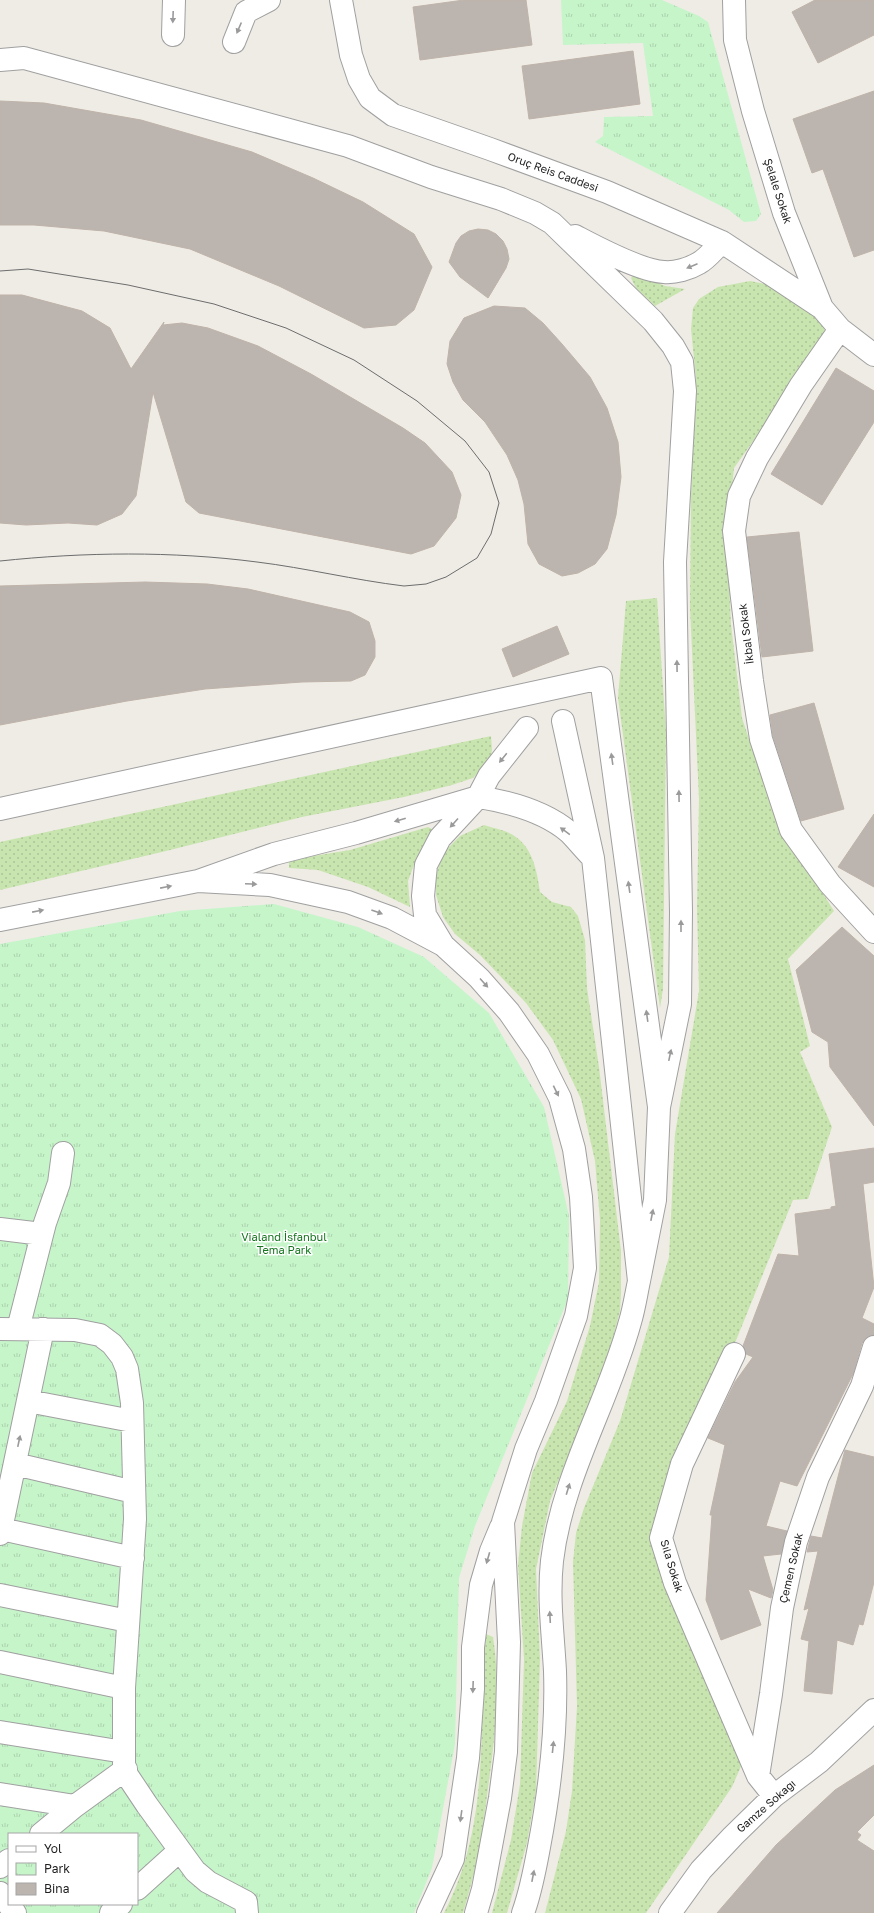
<svg xmlns="http://www.w3.org/2000/svg" width="874" height="1913" font-family="'Golos Text',sans-serif">
  <defs>
    <pattern id="grass-dots" width="8" height="8" patternUnits="userSpaceOnUse"><rect width="8" height="8" fill="#c9e5af"/><path d="M2 2h.1M6 6h.1" fill="none" stroke="#acc496" stroke-width="1.8" stroke-linecap="round"/></pattern>
    <pattern id="park-tufts" width="24" height="20" patternUnits="userSpaceOnUse"><rect width="24" height="20" fill="#c6f5ca"/><path d="M3 7l-1-3M5 7V3M7 7l1-3M15 17l-1-3M17 17v-4M19 17l1-3" fill="none" stroke="#aad2ad"/></pattern>
  </defs>
  <rect width="100%" height="100%" fill="#efece6"/>
  <path fill="url(#grass-dots)" d="M 634,274 L 640,275 L 665,286 L 685,289 L 655,306 L 636,288 L 631,278 Z
    M 750,281 L 765,284 L 795,298 L 823,321 L 825,332 L 822,344 L 734,468 L 727,539 L 731,624 L 742,718 L 775,817 L 834,911 L 788,959 L 810,1046 L 800,1052 L 832,1127 L 808,1199 L 793,1200 L 655,1540 L 742,1764 L 732,1787 L 646,1913 L 545,1913 L 566,1831 L 572,1791 L 577,1706 L 573,1562 L 576,1533 L 584,1508 L 620,1421 L 669,1257 L 675,1134 L 699,991 L 697,907 L 699,799 L 690,608 L 691,495 L 696,379 L 691,329 L 693,308 L 699,299 L 718,287 Z
    M 657,598 L 666,731 L 663,989 L 660,1008 L 618,698 L 626,601 Z
    M 491,736 L 492,750 L 490,761 L 473,778 L 452,785 L 404,797 L 302,817 L 162,852 L 0,890 L 0,842 Z
    M 484,825 C 493,828 505,830 513,835 C 533,847 537,871 540,892 L 552,902 L 571,907 L 578,916 L 585,940 L 587,988 L 599,1067 L 621,1251 L 621,1294 L 620,1311 L 607,1361 L 550,1501 L 536,1569 L 540,1659 L 536,1791 L 527,1843 L 507,1913 L 492,1913 L 511,1840 L 520,1784 L 524,1660 L 518,1565 L 522,1526 L 532,1473 L 567,1401 L 590,1326 L 599,1282 L 600,1220 L 595,1161 L 581,1099 L 553,1040 L 526,1003 L 480,955 L 455,934 L 443,917 L 436,895 L 436,875 L 444,852 L 460,836 Z
    M 428,827 L 434,830 L 415,862 L 408,881 L 410,907 L 368,887 L 318,870 L 289,868 L 289,860 L 350,850 Z
    M 486,1634 L 493,1637 C 501,1686 495,1739 488,1788 C 483,1831 476,1872 463,1913 L 444,1913 C 491,1823 478,1730 486,1634 Z"/>
  <path fill="url(#park-tufts)" fill-rule="evenodd" d="M 561,0 L 662,0 L 699,16 L 708,22 L 761,214 L 756,221 L 744,222 L 729,210 L 595,142 L 603,136 L 604,117 L 653,116 L 643,43 L 563,45 Z
    M 274,904 L 358,927 L 424,957 L 489,1013 L 544,1107 L 569,1216 L 568,1299 L 475,1526 L 459,1578 L 455,1744 L 432,1868 L 414,1913 L 0,1913 L 0,944 L 180,911 ZM 9,1834 L 137,1834 L 137,1904 L 9,1904 Z"/>
  <path fill="#bcb5af" stroke="#bfb3a9" d="M 464,0 L 526,0 L 532,45 L 420,60 L 413,7 Z
    M 815,0 L 874,0 L 874,35 L 818,63 L 792,12 Z
    M 633,51 L 640,104 L 529,119 L 522,66 Z
    M 874,91 L 874,250 L 854,257 L 823,169 L 812,173 L 793,119 Z
    M 0,101 L 44,103 L 141,120 L 252,152 L 313,178 L 363,202 L 414,234 L 432,267 L 414,310 L 396,325 L 364,328 L 279,286 L 190,249 L 104,231 L 34,225 L 0,225 Z
    M 478,229 L 488,230 L 496,234 L 503,241 L 507,249 L 509,259 L 506,268 L 488,298 L 460,277 L 449,262 L 456,243 L 461,236 L 469,231 Z
    M 0,295 L 22,295 L 82,311 L 110,328 L 131,369 L 164,322 L 163,325 L 182,323 L 208,328 L 258,346 L 311,374 L 403,428 L 425,443 L 452,472 L 461,495 L 456,518 L 434,546 L 411,554 L 199,513 L 186,502 L 153,392 L 136,496 L 122,514 L 97,525 L 68,523 L 26,525 L 0,523 Z
    M 494,306 L 525,308 L 543,323 L 562,344 L 590,377 L 607,408 L 618,442 L 621,477 L 616,515 L 607,549 L 595,564 L 578,573 L 562,576 L 539,564 L 528,544 L 524,504 L 518,480 L 507,455 L 485,422 L 463,400 L 453,382 L 447,364 L 450,341 L 464,318 Z
    M 836,368 L 874,391 L 874,422 L 822,505 L 771,474 Z
    M 799,532 L 813,651 L 762,657 L 747,537 Z
    M 145,582 L 207,584 L 248,589 L 350,612 L 369,622 L 375,641 L 375,657 L 365,675 L 351,681 L 302,682 L 205,689 L 127,701 L 0,725 L 0,586 Z
    M 557,626 L 569,654 L 513,677 L 502,649 Z
    M 814,703 L 844,809 L 801,821 L 773,736 L 770,715 Z
    M 874,814 L 874,887 L 838,867 Z
    M 842,927 L 874,956 L 874,1126 L 830,1067 L 828,1042 L 812,1032 L 796,970 Z
    M 874,1148 L 874,1182 L 863,1184 L 874,1287 L 862,1318 L 874,1324 L 874,1335 L 866,1338 L 862,1343 L 853,1374 L 797,1486 L 780,1481 L 766,1526 L 787,1531 L 781,1554 L 763,1556 L 773,1590 L 771,1598 L 748,1589 L 761,1625 L 721,1640 L 706,1600 L 712,1515 L 710,1515 L 725,1445 L 708,1438 L 735,1382 L 753,1357 L 746,1354 L 743,1346 L 778,1254 L 799,1256 L 795,1214 L 831,1209 L 831,1207 L 836,1206 L 829,1154 Z
    M 845,1450 L 874,1457 L 874,1582 L 863,1625 L 859,1624 L 853,1645 L 837,1640 L 832,1694 L 804,1691 L 809,1641 L 801,1639 L 809,1608 L 804,1610 L 818,1551 L 807,1552 L 811,1536 L 822,1538 Z
    M 874,1765 L 874,1815 L 857,1832 L 861,1835 L 857,1840 L 874,1851 L 874,1913 L 717,1913 L 776,1845 L 835,1790 Z"/>
  <g fill="none" stroke-linecap="round" stroke-linejoin="round">
    <defs>
      <path id="minor" d="M 341,0 L 351,55 L 359,79 L 370,98 L 393,115 L 490,149 L 607,192 L 722,242 L 822,308
        M 734,0 L 735,40 L 753,111 L 784,213 L 822,308 L 840,329 L 874,355
        M 173,35 L 174,0
        M 234,42 L 246,12 L 269,0
        M 0,60 L 24,58 L 348,146 L 431,177 L 501,199 L 535,213 L 552,223 L 653,321 L 673,346 L 682,362 L 685,391 L 675,562 L 681,912 L 680,1004 L 659,1107
        M 575,236 C 596,247 640,271 664,272 C 675,273 689,269 699,263 C 708,258 715,248 722,242
        M 840,329 L 801,385 L 757,458 L 739,496 L 734,531 L 752,681 L 761,739 L 791,830 L 830,884 L 874,932
        M 0,809 L 601,678 L 659,1107 L 655,1200 L 639,1281
        M 198,881 L 270,885 L 348,902 L 392,918 L 443,945 L 479,978 L 509,1012 L 538,1054 L 560,1098 L 574,1149 L 581,1197 L 585,1268 L 576,1316 L 546,1401 L 526,1449 L 503,1522 L 509,1642 L 506,1752 L 500,1798 L 483,1889 L 476,1913
        M 0,920 L 198,881 L 274,854 L 356,833 L 478,797 L 489,776 L 527,728
        M 443,945 L 425,915 L 423,896 L 426,865 L 440,838 L 478,797 C 510,802 544,811 569,832 C 577,840 584,849 592,857
        M 0,1229 L 42,1234
        M 0,1329 L 75,1330 L 100,1335 L 112,1344 L 122,1357 L 127,1369 L 132,1403 L 135,1519 L 124,1688 L 124,1764 L 127,1775 L 147,1805 L 195,1871 L 208,1882 L 246,1902 L 247,1913
        M 18,1329 L 45,1223 L 59,1183 L 63,1153
        M 734,1354 L 682,1464 L 661,1538 L 675,1583 L 758,1776
        M 28,1401 L 132,1421
        M 15,1464 L 134,1492
        M 1,1529 L 133,1558
        M 0,1534 L 43,1329
        M 0,1595 L 128,1621
        M 0,1662 L 124,1688
        M 0,1732 L 124,1752
        M 0,1794 L 75,1806
        M 774,1796 L 758,1776 L 771,1694 L 782,1608 L 796,1542 L 818,1477 L 862,1386 L 874,1347
        M 41,1834 L 75,1806 L 126,1769
        M 0,1867 L 9,1860
        M 137,1889 L 179,1851
        M 0,1893 L 15,1913
        M 111,1913 L 121,1904
        M 428,1913 L 453,1859 L 468,1758 L 473,1689 L 473,1647 L 481,1585 L 491,1551 L 501,1527
        M 523,1913 C 531,1891 535,1869 539,1847 C 550,1789 557,1730 555,1671 C 553,1634 548,1598 552,1561 C 562,1476 608,1403 630,1322 C 634,1309 636,1295 639,1281 L 593,858 L 563,721
        M 670,1913 L 701,1870 L 733,1836 L 774,1796 L 819,1762 L 874,1710"/>
    </defs>
    <use href="#minor" stroke="#a0a0a0" stroke-width="24"/>
    <use href="#minor" stroke="#fff" stroke-width="22"/>
    <path stroke="#6d6d6d" stroke-width="1" d="M 0,271 L 28,269 L 128,285 L 214,304 L 286,328 L 354,360 L 417,401 L 465,441 L 489,472 L 499,503 L 491,534 L 477,558 L 446,577 L 426,584 L 404,586 C 354,580 306,568 257,562 C 172,551 85,552 0,561"/>
  </g>
  <defs><path id="oneway-solid" d="M-6-.8H1V-3.2L6.5 0L1 3.2V.8H-6Z"/></defs>
  <g fill="#9a9a9a">
    <use href="#oneway-solid" transform="translate(173 17) rotate(92)"/>
    <use href="#oneway-solid" transform="translate(239 28) rotate(113)"/>
    <use href="#oneway-solid" transform="translate(692 266) rotate(157)"/>
    <use href="#oneway-solid" transform="translate(677 666) rotate(-91)"/>
    <use href="#oneway-solid" transform="translate(503 758) rotate(129)"/>
    <use href="#oneway-solid" transform="translate(612 759) rotate(-98)"/>
    <use href="#oneway-solid" transform="translate(679 796) rotate(-91)"/>
    <use href="#oneway-solid" transform="translate(400 820) rotate(164)"/>
    <use href="#oneway-solid" transform="translate(454 823) rotate(132)"/>
    <use href="#oneway-solid" transform="translate(565 831) rotate(-144)"/>
    <use href="#oneway-solid" transform="translate(251 884) rotate(3)"/>
    <use href="#oneway-solid" transform="translate(166 887) rotate(-11)"/>
    <use href="#oneway-solid" transform="translate(629 887) rotate(-98)"/>
    <use href="#oneway-solid" transform="translate(38 911) rotate(-11)"/>
    <use href="#oneway-solid" transform="translate(377 912) rotate(20)"/>
    <use href="#oneway-solid" transform="translate(681 926) rotate(-90)"/>
    <use href="#oneway-solid" transform="translate(484 983) rotate(48)"/>
    <use href="#oneway-solid" transform="translate(647 1016) rotate(-98)"/>
    <use href="#oneway-solid" transform="translate(670 1055) rotate(-78)"/>
    <use href="#oneway-solid" transform="translate(556 1091) rotate(64)"/>
    <use href="#oneway-solid" transform="translate(652 1215) rotate(-79)"/>
    <use href="#oneway-solid" transform="translate(19 1441) rotate(-78)"/>
    <use href="#oneway-solid" transform="translate(568 1489) rotate(-73)"/>
    <use href="#oneway-solid" transform="translate(488 1558) rotate(106)"/>
    <use href="#oneway-solid" transform="translate(550 1617) rotate(-93)"/>
    <use href="#oneway-solid" transform="translate(473 1687) rotate(92)"/>
    <use href="#oneway-solid" transform="translate(553 1747) rotate(-84)"/>
    <use href="#oneway-solid" transform="translate(461 1816) rotate(98)"/>
    <use href="#oneway-solid" transform="translate(533 1876) rotate(-79)"/>
  </g>
  <g text-anchor="middle" stroke-width="3" stroke-linejoin="round" paint-order="stroke">
    <g font-size="11" fill="#1f1f1f" stroke="#fff">
      <text transform="translate(553 172) rotate(20)" y="4">Oruç Reis Caddesi</text>
      <text transform="translate(778 191) rotate(72)" y="4">Şelale Sokak</text>
      <text transform="translate(746 634) rotate(-97)" y="4">İkbal Sokak</text>
      <text transform="translate(672 1566) rotate(73)" y="4">Sıla Sokak</text>
      <text transform="translate(791 1568) rotate(-77)" y="4">Çemen Sokak</text>
      <text transform="translate(766 1806) rotate(-41)" y="4">Gamze Sokağı</text>
    </g>
    <g font-size="11" fill="#14751e" stroke="#fff">
      <text x="284" y="1241">Vialand İsfanbul<tspan x="284" dy="13">Tema Park</tspan></text>
    </g>
  </g>
  <rect x="8" y="1833" width="130" height="72" fill="#ffffff" stroke="#a5a5a5"/>
  <rect x="16" y="1846" width="20" height="6" fill="#ffffff" stroke="#a5a5a5"/>
  <text x="44" y="1853" font-size="12" fill="#1f1f1f">Yol</text>
  <rect x="16" y="1863" width="20" height="12" fill="url(#park-tufts)" stroke="#a5a5a5"/>
  <text x="44" y="1873" font-size="12" fill="#1f1f1f">Park</text>
  <rect x="16" y="1883" width="20" height="12" fill="#bcb5af" stroke="#a5a5a5"/>
  <text x="44" y="1893" font-size="12" fill="#1f1f1f">Bina</text>
</svg>
